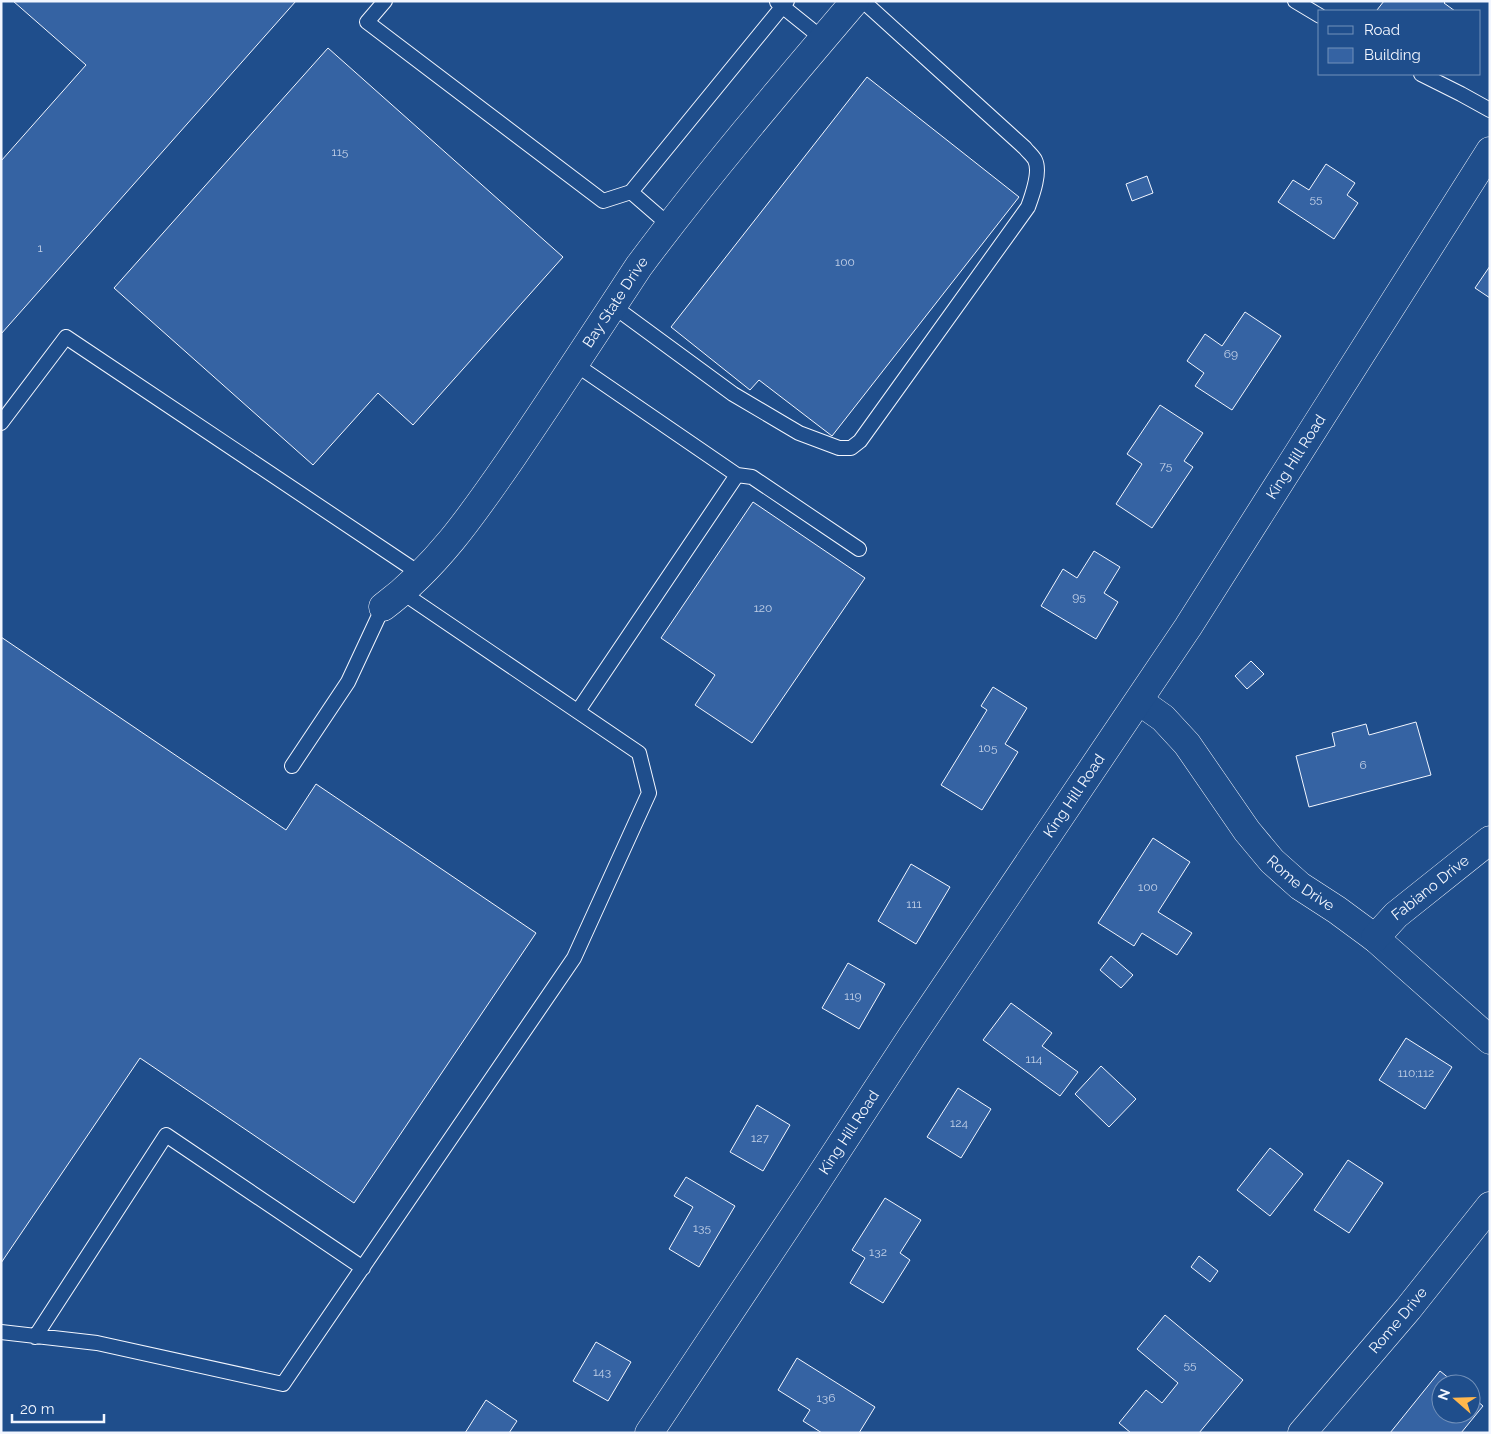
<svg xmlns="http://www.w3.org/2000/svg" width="1491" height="1434" font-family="Raleway,sans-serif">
  <rect width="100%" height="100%" fill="#1f4e8c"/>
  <path fill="#3563a3" stroke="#f2f6ff" d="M 13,1 L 296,1 L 1,334 L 1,161 L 86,65 Z
    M 1384,1 L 1446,1 L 1444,3 L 1455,11 L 1379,11 L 1377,10 Z
    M 328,48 L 563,257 L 413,425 L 378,393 L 313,465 L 114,288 Z
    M 867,77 L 1019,197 L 832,436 L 759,380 L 750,390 L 671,327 Z
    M 1326,164 L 1355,183 L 1347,195 L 1358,203 L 1334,239 L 1278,202 L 1293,180 L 1309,190 Z
    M 1147,176 L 1153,193 L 1132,201 L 1126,184 Z
    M 1490,266 L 1490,298 L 1475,288 Z
    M 1245,312 L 1281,336 L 1232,410 L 1195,386 L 1204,373 L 1187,361 L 1205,334 L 1222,346 Z
    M 1160,405 L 1203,433 L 1184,461 L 1193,467 L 1152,528 L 1116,504 L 1142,464 L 1127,454 Z
    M 753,502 L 865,578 L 752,743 L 695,705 L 715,675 L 661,638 Z
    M 1094,551 L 1120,567 L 1104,593 L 1118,602 L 1096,639 L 1041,606 L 1063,569 L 1077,578 Z
    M 1,637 L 286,830 L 316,784 L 536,933 L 354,1203 L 140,1058 L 1,1263 Z
    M 1251,661 L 1264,674 L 1247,689 L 1235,676 Z
    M 993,687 L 1027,708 L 1005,744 L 1018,752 L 982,810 L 941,785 L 987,710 L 981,706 Z
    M 1416,722 L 1431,775 L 1309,807 L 1296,756 L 1335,746 L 1332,733 L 1366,724 L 1369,735 Z
    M 1153,838 L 1190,862 L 1158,912 L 1192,933 L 1177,955 L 1142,933 L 1134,946 L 1098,923 Z
    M 911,864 L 950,887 L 916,944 L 878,921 Z
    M 1111,956 L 1133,975 L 1121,988 L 1100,970 Z
    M 848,963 L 885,984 L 859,1029 L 822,1008 Z
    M 1011,1003 L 1052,1033 L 1042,1046 L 1078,1072 L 1060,1096 L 983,1040 Z
    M 1406,1038 L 1452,1067 L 1425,1109 L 1379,1080 Z
    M 1101,1066 L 1136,1099 L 1109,1127 L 1075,1094 Z
    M 958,1088 L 991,1109 L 961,1158 L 927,1137 Z
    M 757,1105 L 790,1125 L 763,1171 L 730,1152 Z
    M 1270,1148 L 1303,1174 L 1270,1216 L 1237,1190 Z
    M 1348,1160 L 1383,1183 L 1349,1233 L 1314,1210 Z
    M 686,1177 L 735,1206 L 699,1267 L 669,1249 L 693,1207 L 674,1196 Z
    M 885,1198 L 921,1220 L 900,1253 L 910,1260 L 883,1303 L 850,1283 L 865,1258 L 852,1250 Z
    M 1199,1256 L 1218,1271 L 1210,1282 L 1191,1267 Z
    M 1165,1315 L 1243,1380 L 1199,1433 L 1131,1433 L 1119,1423 L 1146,1390 L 1162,1403 L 1178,1383 L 1137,1349 Z
    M 596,1342 L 631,1362 L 608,1401 L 573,1381 Z
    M 797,1358 L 875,1407 L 859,1433 L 822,1433 L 803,1421 L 810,1410 L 778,1390 Z
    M 1440,1371 L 1456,1384 L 1441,1384 L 1441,1414 L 1471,1414 L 1471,1396 L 1483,1406 L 1461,1433 L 1390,1433 Z
    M 486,1400 L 517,1421 L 509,1433 L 465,1433 Z"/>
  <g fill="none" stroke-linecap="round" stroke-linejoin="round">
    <defs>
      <path id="lane" d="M 385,1 L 367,22 L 603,201 L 631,192 L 669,225
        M 1295,1 L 1320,16
        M 777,2 L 823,39
        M 1421,74 L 1461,94 L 1490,110
        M 631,192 L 787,1
        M 613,306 L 733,394 L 799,433 L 839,448 L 851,448 L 860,441 L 1028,207 C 1032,196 1041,172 1035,160 C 1033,156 1028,152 1025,148 L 863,1
        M 575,364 L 737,475 L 578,711
        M 1,423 L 66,337 L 422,575
        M 737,475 L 752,477 L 859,549
        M 292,766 L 348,682 L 383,607
        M 1,1332 L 97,1343 L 283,1384 L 574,958 L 649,793 L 639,753 L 403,593
        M 35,1337 L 166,1135 L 363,1268"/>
      <g id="street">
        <path id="s1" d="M 383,607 C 438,566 475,511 513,456 C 556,393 597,330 639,266 C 707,175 781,88 855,1"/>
        <path id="s2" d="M 1139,701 L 1163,718 L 1187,744 L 1247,831 L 1272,861 L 1300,886 L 1337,910 L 1375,938 L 1490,1040"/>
        <path id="s3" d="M 1375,938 L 1396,915 L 1490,840"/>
        <path id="s4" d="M 649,1433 L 810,1192 L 912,1036 L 1188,627 L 1490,151"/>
        <path id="s5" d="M 1302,1433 L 1408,1309 L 1490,1206"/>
      </g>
    </defs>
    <use href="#lane" stroke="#f2f6ff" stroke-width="16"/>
    <use href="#street" stroke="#f2f6ff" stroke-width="29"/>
    <use href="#lane" stroke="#1f4e8c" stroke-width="14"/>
    <use href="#street" stroke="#1f4e8c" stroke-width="28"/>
  </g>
  <g text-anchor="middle" stroke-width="4" stroke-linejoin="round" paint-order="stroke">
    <g font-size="12" fill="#c3d1e8">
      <text x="340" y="156">115</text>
      <text x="1316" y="203">55</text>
      <text x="40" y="252">1</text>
      <text x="845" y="266">100</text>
      <text x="1231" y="358">69</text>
      <text x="1166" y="470">75</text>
      <text x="1079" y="601">95</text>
      <text x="763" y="612">120</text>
      <text x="988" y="752">105</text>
      <text x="1363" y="769">6</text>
      <text x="1148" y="891">100</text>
      <text x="914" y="908">111</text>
      <text x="853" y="1000">119</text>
      <text x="1034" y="1063">114</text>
      <text x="1416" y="1077">110;112</text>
      <text x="959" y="1127">124</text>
      <text x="760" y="1142">127</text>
      <text x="702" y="1232">135</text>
      <text x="878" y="1256">132</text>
      <text x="1190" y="1369">55</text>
      <text x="602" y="1376">143</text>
      <text x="826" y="1402">136</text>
    </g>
    <g font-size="15" fill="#f2f6ff" stroke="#1f4e8c">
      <text dy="5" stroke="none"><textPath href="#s1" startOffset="385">Bay State Drive</textPath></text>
      <text dy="5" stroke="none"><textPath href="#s4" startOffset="1171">King Hill Road</textPath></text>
      <text dy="5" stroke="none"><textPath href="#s4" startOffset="766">King Hill Road</textPath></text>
      <text dy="5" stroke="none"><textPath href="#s2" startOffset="246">Rome Drive</textPath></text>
      <text dy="5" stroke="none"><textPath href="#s3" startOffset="75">Fabiano Drive</textPath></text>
      <text dy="5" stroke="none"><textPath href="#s4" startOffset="361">King Hill Road</textPath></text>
      <text dy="5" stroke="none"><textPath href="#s5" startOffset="148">Rome Drive</textPath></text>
    </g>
  </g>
  <rect width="1491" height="1434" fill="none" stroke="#f2f6ff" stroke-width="5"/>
  <rect x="1318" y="10" width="162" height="65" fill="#1f4e8c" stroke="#7391ba"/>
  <rect x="1328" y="26" width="25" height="8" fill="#1f4e8c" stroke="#7391ba"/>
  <text x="1364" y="35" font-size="15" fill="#f2f6ff">Road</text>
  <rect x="1328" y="48" width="25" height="15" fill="#3563a3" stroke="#7391ba"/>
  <text x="1364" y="60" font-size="15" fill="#f2f6ff">Building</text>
  <g transform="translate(1456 1399) rotate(290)"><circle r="24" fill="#1f4e8c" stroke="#7391ba"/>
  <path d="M0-4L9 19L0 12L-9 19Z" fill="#ffb74d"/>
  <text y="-8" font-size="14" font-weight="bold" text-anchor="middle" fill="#f2f6ff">N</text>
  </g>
  <path d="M12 1414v8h92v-8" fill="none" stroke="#f2f6ff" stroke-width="2.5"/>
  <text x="20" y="1414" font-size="15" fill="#f2f6ff" stroke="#1f4e8c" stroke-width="4" paint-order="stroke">20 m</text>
</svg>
